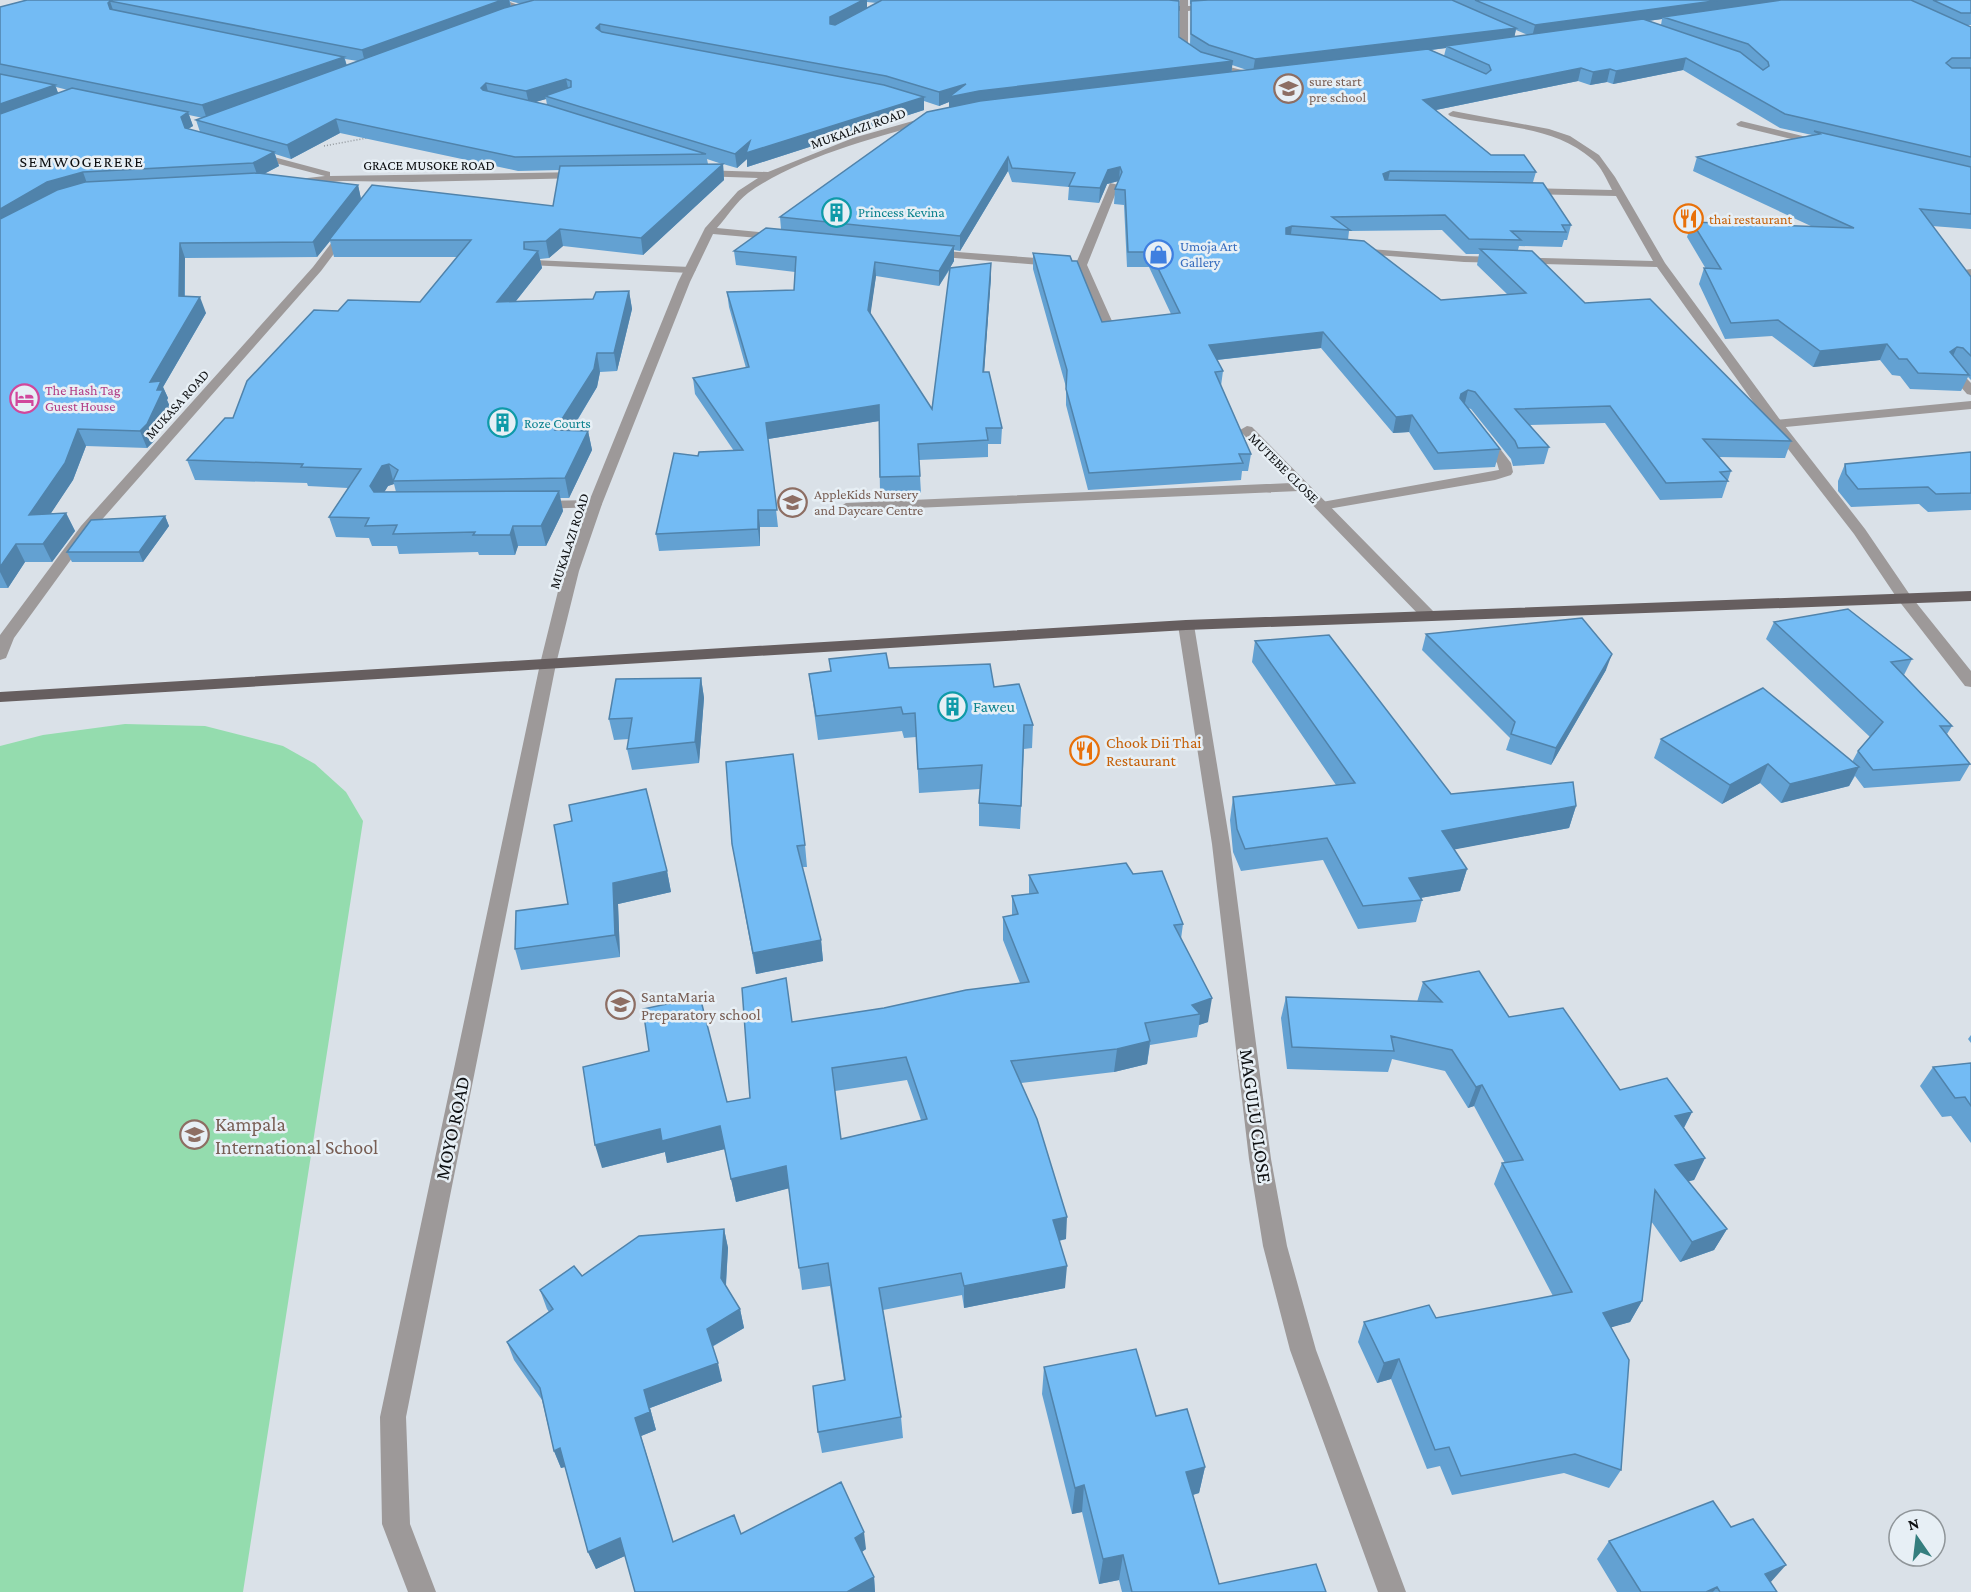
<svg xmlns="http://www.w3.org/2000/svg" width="1971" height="1592" font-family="'Crimson Pro',serif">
  <rect width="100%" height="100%" fill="#dae1e8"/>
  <path fill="#94dcae" d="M 125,724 L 205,726 L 283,746 L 315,764 L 346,792 L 363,821 L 243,1592 L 0,1592 L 0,746 L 43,735 Z"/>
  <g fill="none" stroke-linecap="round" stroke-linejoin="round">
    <path stroke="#92989d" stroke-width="1.5" stroke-dasharray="1 2" stroke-linecap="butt" d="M 324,146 L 367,138"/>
    <path fill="#9d9999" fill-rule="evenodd" d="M 1741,121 L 1823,141 L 1825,143 L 1820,146 L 1738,126 L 1736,124 Z
      M 533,260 L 690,267 L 696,270 L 690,273 L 529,265 L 529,261 Z
      M 1951,365 L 1955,366 L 1971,383 L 1971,395 L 1967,394 L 1945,369 Z
      M 1971,401 L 1971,409 L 1776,428 L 1769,424 L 1776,420 Z
      M 1484,433 L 1489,434 L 1511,463 L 1513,472 L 1511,475 L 1495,480 L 1322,510 L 1315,506 L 1322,502 L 1499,470 L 1497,463 L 1477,437 Z
      M 595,500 L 602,504 L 600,507 L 537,509 L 530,505 L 537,501 Z"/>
    <path fill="#9d9999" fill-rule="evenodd" d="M 494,0 L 505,0 L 529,9 L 522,11 Z
      M 1180,0 L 1188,0 L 1188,6 L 1213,5 L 1217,7 L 1188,11 L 1188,47 C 1206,65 1237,68 1260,74 L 1260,78 C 1240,79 1193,64 1180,48 L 1180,11 L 1153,6 L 1157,4 L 1180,6 Z
      M 1453,111 L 1549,129 L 1570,136 L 1599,155 L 1615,177 L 1665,263 L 1781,421 L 1865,529 L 1910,595 L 1971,671 L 1971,687 L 1965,686 L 1899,601 L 1854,534 L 1771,427 L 1657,267 L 1464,262 L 1352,253 L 1351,251 L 1356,248 L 1464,256 L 1653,261 L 1616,196 L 1524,194 L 1519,191 L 1524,188 L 1612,190 C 1607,180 1601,166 1592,159 C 1554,125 1496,127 1450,116 L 1448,114 Z
      M 934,115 L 939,118 L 937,120 C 878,137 798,157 748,193 C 736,202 727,217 717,228 L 781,234 L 786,237 L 781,240 L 713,234 L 690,282 L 602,504 L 579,571 L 556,664 L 406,1417 L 410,1524 L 436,1592 L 408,1592 L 382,1524 L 380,1417 L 540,664 L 563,571 L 588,504 L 678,282 L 705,228 L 738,191 L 758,178 L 699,176 L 694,173 L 699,170 L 768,172 L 853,138 Z
      M 255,152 L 330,172 L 330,176 L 582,172 L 587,175 L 582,178 L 412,182 L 343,181 L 294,185 L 289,182 L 290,180 L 325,176 L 252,157 L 250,155 Z
      M 1110,183 L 1119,185 L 1087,265 L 1116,330 L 1114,333 L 1106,333 L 1104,330 L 1077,268 L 931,256 L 926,253 L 931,250 L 1077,261 Z
      M 346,228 L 351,231 L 321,271 L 91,532 L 14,638 L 6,658 L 0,660 L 0,635 L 81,526 L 313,267 L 342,229 Z
      M 1971,269 L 1971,278 L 1962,272 L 1964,270 Z
      M 1247,426 L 1252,427 L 1434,612 L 1436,615 L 1434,618 L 1422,618 L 1299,491 L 846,511 L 839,507 L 846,503 L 1291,483 L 1242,433 L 1240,430 Z
      M 1186,620 L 1194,625 L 1230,844 L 1271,1159 L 1287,1246 L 1316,1350 L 1406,1592 L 1378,1592 L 1290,1350 L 1263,1246 L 1249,1159 L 1212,844 L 1178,625 Z"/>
    <path fill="#665e5f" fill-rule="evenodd" d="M 1971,591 L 1971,601 L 1186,630 L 0,702 L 0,692 L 1186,620 Z"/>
  </g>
  <path fill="#63a1d2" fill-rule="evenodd" d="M 27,0 L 1179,0 L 1179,37 L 1190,45 L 1191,4 L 1190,4 L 1190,0 L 1971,0 L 1971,25 L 1967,25 L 1971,27 L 1971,229 L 1932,226 L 1971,277 L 1971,380 L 1968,377 L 1961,391 L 1910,389 L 1900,376 L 1892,375 L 1880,360 L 1813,367 L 1772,336 L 1725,339 L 1699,284 L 1704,268 L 1706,269 L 1687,237 L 1692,222 L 1813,227 L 1693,171 L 1697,157 L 1812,135 L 1780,128 L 1683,70 L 1613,84 L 1607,82 L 1590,85 L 1578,81 L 1436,110 L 1491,155 L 1536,172 L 1533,182 L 1571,225 L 1567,240 L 1564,240 L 1562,247 L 1519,246 L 1518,250 L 1585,303 L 1791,441 L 1785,458 L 1718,457 L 1731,471 L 1722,498 L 1660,500 L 1605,423 L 1530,425 L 1549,447 L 1544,464 L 1513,466 L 1511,459 L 1471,409 L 1468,408 L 1500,449 L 1495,467 L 1434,470 L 1409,432 L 1393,433 L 1321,348 L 1217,360 L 1223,371 L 1221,386 L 1251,454 L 1248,471 L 1242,471 L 1241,480 L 1088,490 L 1066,405 L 1066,387 L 1033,269 L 1033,253 L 1072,261 L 1102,322 L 1171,314 L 1149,267 L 1127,267 L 1124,205 L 1114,204 L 1115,189 L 1118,181 L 1107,184 L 1099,203 L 1068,200 L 1069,187 L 1012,182 L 1008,171 L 960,251 L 954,250 L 954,261 L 950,268 L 991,277 L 984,372 L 1002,428 L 1001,444 L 988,444 L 988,457 L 919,460 L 921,493 L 880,494 L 879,421 L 768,439 L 778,527 L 760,527 L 760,546 L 659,551 L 656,534 L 698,456 L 734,451 L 695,394 L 693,378 L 746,368 L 729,307 L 727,292 L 794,290 L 795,272 L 736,265 L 734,251 L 781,229 L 780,217 L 949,107 L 949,102 L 939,106 L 924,101 L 924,110 L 747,167 L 747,159 L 737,168 L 723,164 L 724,180 L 643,255 L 563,246 L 549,258 L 540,259 L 542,268 L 516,301 L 593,299 L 629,291 L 632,309 L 617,371 L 600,372 L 597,387 L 571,431 L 588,431 L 592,450 L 569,498 L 560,498 L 563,511 L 546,546 L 518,546 L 515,555 L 479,555 L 478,552 L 399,554 L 397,546 L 372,546 L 369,538 L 336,537 L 329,517 L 348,488 L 308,486 L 307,483 L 195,480 L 187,460 L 233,418 L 338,311 L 420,302 L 457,257 L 334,257 L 330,241 L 317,257 L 185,258 L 185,297 L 206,313 L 163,387 L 168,398 L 167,400 L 170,407 L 154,441 L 147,448 L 86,446 L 73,480 L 50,514 L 66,513 L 75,531 L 52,562 L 25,562 L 8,588 L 0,588 L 0,7 ZM 510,1 L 521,4 L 511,6 ZM 867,2 L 877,3 L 867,8 ZM 1662,19 L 1661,25 L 1648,21 ZM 1516,30 L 1528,35 L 1514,37 ZM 1446,48 L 1444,56 L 1431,50 ZM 345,59 L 358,61 L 347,66 ZM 1232,65 L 1247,70 L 1232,72 ZM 56,87 L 68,90 L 58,93 ZM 546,99 L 547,105 L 535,102 ZM 189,115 L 203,118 L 196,120 L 200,132 L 188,129 L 193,126 ZM 340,133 L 518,171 L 560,170 L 553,206 L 361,199 L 358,185 L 264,174 L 279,166 L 275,154 L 291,159 ZM 707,159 L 722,164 L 708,164 ZM 1442,230 L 1466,254 L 1479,254 L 1477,265 L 1507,294 L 1441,300 L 1348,240 L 1349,231 ZM 950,269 L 932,409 L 870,314 L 876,276 L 939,286 ZM 394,484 L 396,492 L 384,492 L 388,486 Z
    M 1971,452 L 1971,510 L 1928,512 L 1919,504 L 1851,507 L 1838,491 L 1838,481 L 1845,464 Z
    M 165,516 L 169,526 L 143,562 L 72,562 L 67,552 Z
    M 1774,622 L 1912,659 L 1904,675 L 1952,726 L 1947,734 L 1970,764 L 1960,781 L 1864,788 L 1855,776 L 1849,786 L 1781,803 L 1760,783 L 1722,804 L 1654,758 L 1661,739 L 1852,762 L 1858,751 L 1870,737 L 1766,639 Z
    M 1426,634 L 1606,670 L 1551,765 L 1506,750 L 1510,738 L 1422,650 Z
    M 1255,641 L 1451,794 L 1576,806 L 1569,828 L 1454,849 L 1467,869 L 1460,891 L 1420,898 L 1422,900 L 1416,922 L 1358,929 L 1323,860 L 1241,871 L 1233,852 L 1230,820 L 1233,797 L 1336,785 L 1252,662 Z
    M 889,668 L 994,687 L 1033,725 L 1032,748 L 1024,749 L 1020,829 L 979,826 L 979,803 L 980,789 L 919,793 L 916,737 L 904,738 L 902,731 L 818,740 L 809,674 Z
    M 701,678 L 704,698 L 699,763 L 632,770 L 627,749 L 629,739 L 614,740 L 609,719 Z
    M 732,844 L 805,845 L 807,867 L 802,867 L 821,940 L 823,961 L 756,974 Z
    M 667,871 L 671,892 L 618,904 L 620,957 L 521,970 L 515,949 L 568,904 Z
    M 1133,874 L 1183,924 L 1181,939 L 1208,1022 L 1199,1025 L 1197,1037 L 1150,1045 L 1147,1064 L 1114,1072 L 1021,1083 L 1066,1239 L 1059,1241 L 1065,1288 L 964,1308 L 962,1295 L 883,1310 L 901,1417 L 903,1438 L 822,1453 L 818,1432 L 844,1380 L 830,1286 L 802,1290 L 789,1188 L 736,1202 L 725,1149 L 667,1163 L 665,1152 L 602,1168 L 727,1102 L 750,1098 L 792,1022 L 884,1008 L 1020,983 L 1003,940 L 1003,917 L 1012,915 L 1012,896 L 1029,894 L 1029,875 ZM 907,1080 L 921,1120 L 841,1139 L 835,1091 Z
    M 1423,982 L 1509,1017 L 1620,1090 L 1692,1112 L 1684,1128 L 1705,1158 L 1694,1180 L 1688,1181 L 1727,1229 L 1714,1250 L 1680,1262 L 1651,1221 L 1642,1301 L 1630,1322 L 1611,1327 L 1621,1470 L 1609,1488 L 1564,1473 L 1452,1495 L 1440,1466 L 1427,1469 L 1391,1379 L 1377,1383 L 1358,1342 L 1364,1322 L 1436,1318 L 1553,1296 L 1494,1184 L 1502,1163 L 1505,1163 L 1474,1106 L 1468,1108 L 1445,1071 L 1392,1059 L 1388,1072 L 1287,1069 L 1281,1018 L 1286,997 L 1417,1002 Z
    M 1971,1035 L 1971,1043 L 1968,1039 Z
    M 1971,1063 L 1971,1143 L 1951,1116 L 1942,1117 L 1920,1086 L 1933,1067 Z
    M 724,1229 L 728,1248 L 726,1286 L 740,1309 L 744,1328 L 712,1347 L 722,1381 L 650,1408 L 656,1430 L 641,1436 L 673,1542 L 741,1534 L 866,1549 L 862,1552 L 874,1577 L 875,1592 L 635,1592 L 625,1556 L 596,1569 L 588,1552 L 565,1467 L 561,1468 L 554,1451 L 542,1400 L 514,1360 L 507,1342 L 549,1312 L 547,1309 L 540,1290 Z
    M 1044,1367 L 1156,1416 L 1205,1467 L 1199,1493 L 1193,1495 L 1219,1584 L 1326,1592 L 1122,1592 L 1119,1580 L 1099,1584 L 1082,1512 L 1072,1514 L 1042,1394 Z
    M 1609,1541 L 1770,1583 L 1777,1592 L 1617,1592 L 1597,1559 Z"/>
  <path fill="#5083ab" d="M 502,0 L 509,0 L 511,9 L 365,63 L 362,50 Z
    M 863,0 L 867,0 L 867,10 L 831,29 L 830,24 L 830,17 Z
    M 1721,0 L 1778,0 L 1777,4 L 1663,17 L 1662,19 L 1532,37 L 1535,25 Z
    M 110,1 L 114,13 L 112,15 L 108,3 Z
    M 600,24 L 601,36 L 596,28 Z
    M 1516,28 L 1514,40 L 1446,46 L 1446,48 L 1253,72 L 1255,59 Z
    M 344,57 L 348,70 L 207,119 L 202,105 Z
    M 1686,58 L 1683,70 L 1613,84 L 1616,71 Z
    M 1233,61 L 1231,74 L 949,111 L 949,102 L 939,106 L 939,92 L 966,84 L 979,91 Z
    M 1581,68 L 1578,81 L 1421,113 L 1423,100 Z
    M 1610,69 L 1607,82 L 1590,85 L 1593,72 Z
    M 566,79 L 569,92 L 545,96 L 546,99 L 529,104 L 526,91 Z
    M 486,83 L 489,96 L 481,88 Z
    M 55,85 L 60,98 L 0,120 L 0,104 Z
    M 924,97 L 924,110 L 747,167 L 747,159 L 737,168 L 735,154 L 750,141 Z
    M 188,112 L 193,126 L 186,130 L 181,117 Z
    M 336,119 L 340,133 L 291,159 L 287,145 Z
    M 274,152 L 279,166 L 258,177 L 253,163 Z
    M 1008,157 L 1008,171 L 960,251 L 960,236 Z
    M 723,164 L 724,180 L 643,255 L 641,238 Z
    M 1120,167 L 1119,181 L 1107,184 L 1099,203 L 1100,188 L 1108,170 Z
    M 1390,171 L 1387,185 L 1383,174 Z
    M 83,172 L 88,186 L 0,227 L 0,209 L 47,182 Z
    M 358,185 L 361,199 L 329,240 L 330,241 L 317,257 L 313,242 Z
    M 1292,226 L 1290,241 L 1284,243 L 1286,228 Z
    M 560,229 L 563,246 L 549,258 L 546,241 Z
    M 524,242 L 527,260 L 538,251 L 542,268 L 501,320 L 497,302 L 524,249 Z
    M 180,243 L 185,258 L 184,312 L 179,296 Z
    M 954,246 L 954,261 L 939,286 L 939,271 Z
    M 875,262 L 876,276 L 869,325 L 868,310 Z
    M 991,263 L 991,277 L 983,388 L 983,372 Z
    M 629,291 L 632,309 L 617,371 L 614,353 Z
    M 200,297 L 206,313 L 163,387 L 168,398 L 167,400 L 170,407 L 154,441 L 147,448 L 140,431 L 150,382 Z
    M 1323,332 L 1321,348 L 1207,361 L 1209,345 Z
    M 1887,344 L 1880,360 L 1813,367 L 1820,351 Z
    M 1957,347 L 1950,363 L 1950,352 Z
    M 597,353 L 600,372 L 597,387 L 559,450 L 555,430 Z
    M 1468,390 L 1464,407 L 1457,411 L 1461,394 Z
    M 879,405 L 879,421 L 768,439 L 766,423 Z
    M 1412,415 L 1409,432 L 1393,433 L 1396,417 Z
    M 78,429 L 86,446 L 73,480 L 38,533 L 29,515 Z
    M 588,431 L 592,450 L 569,498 L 565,478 Z
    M 389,464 L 394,484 L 388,486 L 376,506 L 370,486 L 382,466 Z
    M 559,491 L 563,511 L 546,546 L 541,526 Z
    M 758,510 L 760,527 L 760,546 L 758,529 Z
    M 66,513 L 75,531 L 52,562 L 43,544 Z
    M 165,516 L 169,526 L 143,562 L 139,552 Z
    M 513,526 L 518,546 L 515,555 L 510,535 Z
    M 16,544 L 25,562 L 8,588 L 0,572 L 0,567 Z
    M 1612,654 L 1606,670 L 1551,765 L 1556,748 Z
    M 701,678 L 704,698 L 699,763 L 695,742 Z
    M 1768,764 L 1760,783 L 1722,804 L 1730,785 Z
    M 1859,767 L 1849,786 L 1781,803 L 1790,784 Z
    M 1576,806 L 1569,828 L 1436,853 L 1442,831 Z
    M 1467,869 L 1460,891 L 1403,901 L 1409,878 Z
    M 667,871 L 671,892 L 618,904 L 620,957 L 615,935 L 613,883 Z
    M 821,940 L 823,961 L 756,974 L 753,953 Z
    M 1212,998 L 1208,1022 L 1199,1025 L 1200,1014 L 1192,1005 Z
    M 1150,1041 L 1147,1064 L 1114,1072 L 1117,1049 Z
    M 1482,1085 L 1474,1106 L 1468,1108 L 1476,1087 Z
    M 1692,1112 L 1681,1133 L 1675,1116 Z
    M 720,1126 L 725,1149 L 667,1163 L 665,1152 L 602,1168 L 595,1145 L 660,1129 Z
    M 1705,1158 L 1694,1180 L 1664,1187 L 1675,1165 Z
    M 786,1166 L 790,1188 L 736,1202 L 731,1179 Z
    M 1067,1217 L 1066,1239 L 1052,1242 L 1053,1220 Z
    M 724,1229 L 728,1248 L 725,1297 L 721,1278 Z
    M 1727,1229 L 1714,1250 L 1680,1262 L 1692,1242 Z
    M 1067,1266 L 1065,1288 L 964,1308 L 964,1286 Z
    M 1642,1301 L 1630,1322 L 1592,1333 L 1603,1313 Z
    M 740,1309 L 744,1328 L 711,1347 L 707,1329 Z
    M 1399,1359 L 1391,1379 L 1377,1383 L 1384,1363 Z
    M 718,1363 L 722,1381 L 650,1408 L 656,1430 L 641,1436 L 635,1418 L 644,1390 Z
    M 560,1448 L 568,1466 L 561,1468 L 554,1451 Z
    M 1205,1467 L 1199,1493 L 1181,1498 L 1186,1472 Z
    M 1084,1485 L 1082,1512 L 1072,1514 L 1075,1488 Z
    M 864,1532 L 866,1549 L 857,1555 L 855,1538 Z
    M 620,1538 L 627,1555 L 596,1569 L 588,1552 Z
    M 1123,1555 L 1119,1580 L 1099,1584 L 1103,1559 Z
    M 1786,1565 L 1770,1583 L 1765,1574 Z
    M 874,1577 L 875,1592 L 847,1592 Z
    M 1717,1587 L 1713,1592 L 1706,1592 Z"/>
  <path fill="#73bbf4" stroke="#5083ab" stroke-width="1.5" fill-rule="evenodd" d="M 27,0 L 502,0 L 362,50 L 110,1 L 108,3 L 110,9 L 344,57 L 202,105 L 0,64 L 0,7 Z
    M 534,0 L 863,0 L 830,17 L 830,24 L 835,25 L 882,0 L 1169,0 L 1179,1 L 1179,37 L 1201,52 L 1233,61 L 979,91 L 949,97 L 966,84 L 939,92 L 886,76 L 600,24 L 596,28 L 602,32 L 884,85 L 924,97 L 746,153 L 750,141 L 735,154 L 545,96 L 571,87 L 571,81 L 566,79 L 526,91 L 486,83 L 481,88 L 483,90 L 548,105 L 706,154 L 515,157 L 336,119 L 287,145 L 196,120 L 504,8 Z
    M 1208,0 L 1452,0 L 1516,28 L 1255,59 L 1209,45 L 1191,34 L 1191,1 Z
    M 1475,0 L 1721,0 L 1535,25 Z
    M 1781,0 L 1911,0 L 1971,27 L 1971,58 L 1952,58 L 1946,63 L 1952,68 L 1971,68 L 1971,157 L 1785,114 L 1686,58 L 1616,71 L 1610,69 L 1593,72 L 1581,68 L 1423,100 L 1491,155 L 1524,155 L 1536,172 L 1390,171 L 1383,174 L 1385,180 L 1543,183 L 1571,225 L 1562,225 L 1566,232 L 1511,231 L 1521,240 L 1469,239 L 1445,215 L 1332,217 L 1350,230 L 1292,226 L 1286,228 L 1286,234 L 1364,241 L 1441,300 L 1526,293 L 1480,249 L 1532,251 L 1585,303 L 1650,299 L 1791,441 L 1703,439 L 1731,471 L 1720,472 L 1728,481 L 1666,483 L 1610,406 L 1515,409 L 1549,447 L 1518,448 L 1515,441 L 1475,392 L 1468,390 L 1461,394 L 1460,398 L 1500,449 L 1438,453 L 1412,415 L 1396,417 L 1323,332 L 1209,345 L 1223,371 L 1215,372 L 1251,454 L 1239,454 L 1243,463 L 1089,473 L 1066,389 L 1067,370 L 1033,253 L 1070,256 L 1072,261 L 1077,261 L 1102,322 L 1180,313 L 1150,252 L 1128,252 L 1125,190 L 1115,189 L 1122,172 L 1120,167 L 1108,170 L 1100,188 L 1069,186 L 1075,173 L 1012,168 L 1008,157 L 960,236 L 780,217 L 927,112 L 980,101 L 1428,49 L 1486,74 L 1491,70 L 1489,65 L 1446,46 L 1643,19 L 1740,52 L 1763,70 L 1769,66 L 1768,62 L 1748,44 L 1663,17 Z
    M 1933,0 L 1971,0 L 1971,13 L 1961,13 Z
    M 0,74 L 55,85 L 0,104 Z
    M 72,88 L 188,112 L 181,117 L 185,128 L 274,152 L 253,163 L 83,172 L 47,182 L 0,209 L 0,114 Z
    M 1814,131 L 1971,167 L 1971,214 L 1920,209 L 1971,277 L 1971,356 L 1963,348 L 1957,347 L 1950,352 L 1969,375 L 1918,373 L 1907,359 L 1899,359 L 1887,344 L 1820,351 L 1778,320 L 1731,323 L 1704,268 L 1721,269 L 1692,222 L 1854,228 L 1697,157 L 1820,134 Z
    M 723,164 L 641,238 L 560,229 L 546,241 L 524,242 L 524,249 L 538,251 L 497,302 L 593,299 L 596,292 L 629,291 L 614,353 L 597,353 L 594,369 L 555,430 L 588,431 L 565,478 L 393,481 L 398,470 L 389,464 L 382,466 L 370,486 L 374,492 L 559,491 L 541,526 L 513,526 L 510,535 L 473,535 L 475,532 L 393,534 L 397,525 L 365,526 L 369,518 L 329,517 L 361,469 L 301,467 L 303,464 L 187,460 L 225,418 L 233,418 L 247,381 L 314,310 L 338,311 L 348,300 L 420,302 L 471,240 L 329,240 L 372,185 L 553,206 L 560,166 Z
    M 258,173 L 358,185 L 313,242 L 180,243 L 179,296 L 200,297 L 150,382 L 161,381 L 157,390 L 163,390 L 147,424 L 140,431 L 78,429 L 65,463 L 29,515 L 66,513 L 43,544 L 16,544 L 0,567 L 0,219 L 57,190 L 85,182 Z
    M 766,228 L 954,246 L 939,271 L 875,262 L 868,310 L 932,409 L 950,268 L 991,263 L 983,372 L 989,372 L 1002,428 L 986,428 L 988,440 L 918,444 L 920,476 L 880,477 L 879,405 L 766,423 L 777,510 L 758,510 L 758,529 L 656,534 L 674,453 L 698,456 L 699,452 L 743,450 L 693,378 L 749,367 L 727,292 L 794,290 L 796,257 L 734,251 Z
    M 1971,452 L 1971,493 L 1936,494 L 1928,487 L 1858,489 L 1846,474 L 1845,464 Z
    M 165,516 L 139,552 L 67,552 L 91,520 Z
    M 1848,609 L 1912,659 L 1891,662 L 1952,726 L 1940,726 L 1970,764 L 1873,770 L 1858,751 L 1883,722 L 1774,622 Z
    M 1582,618 L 1612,654 L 1556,748 L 1511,734 L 1515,722 L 1426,634 Z
    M 1329,635 L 1451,794 L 1573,782 L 1576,806 L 1442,831 L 1467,869 L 1409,878 L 1422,900 L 1363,906 L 1327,838 L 1245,849 L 1237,829 L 1233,797 L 1355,783 L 1255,641 Z
    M 886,653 L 889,668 L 990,664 L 994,687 L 1019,684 L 1033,725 L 1024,725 L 1021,806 L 979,803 L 982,765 L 918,769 L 915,713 L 903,714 L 901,707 L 816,716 L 809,674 L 831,671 L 829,659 Z
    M 701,678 L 695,742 L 627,749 L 632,718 L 609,719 L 616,679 Z
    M 1763,688 L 1859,767 L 1790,784 L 1768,764 L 1730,785 L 1661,739 Z
    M 793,754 L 805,845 L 797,846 L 821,940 L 753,953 L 732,844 L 726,762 Z
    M 646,789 L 667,871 L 613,883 L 615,935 L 515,949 L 516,911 L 568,904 L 554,825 L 572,821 L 569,805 Z
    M 1126,863 L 1133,874 L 1162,871 L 1183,924 L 1174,925 L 1212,998 L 1192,1005 L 1200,1014 L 1145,1023 L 1150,1041 L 1117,1049 L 1011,1061 L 1037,1119 L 1067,1217 L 1053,1220 L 1067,1266 L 964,1286 L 961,1273 L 879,1288 L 901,1417 L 818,1432 L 813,1386 L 845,1380 L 828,1263 L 799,1268 L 786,1166 L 731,1179 L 720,1126 L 662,1141 L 660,1129 L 595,1145 L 583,1067 L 649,1051 L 643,1009 L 700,997 L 727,1102 L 750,1098 L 742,988 L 786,978 L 792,1022 L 884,1008 L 966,990 L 1029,982 L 1003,917 L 1018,914 L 1012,896 L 1038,893 L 1029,875 ZM 906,1057 L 927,1119 L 841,1139 L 832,1068 Z
    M 1479,971 L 1509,1017 L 1563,1008 L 1620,1090 L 1667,1078 L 1692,1112 L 1675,1116 L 1705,1158 L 1675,1165 L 1727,1229 L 1692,1242 L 1655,1190 L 1642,1301 L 1603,1313 L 1629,1360 L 1621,1470 L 1575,1454 L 1461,1476 L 1449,1447 L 1435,1450 L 1399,1359 L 1384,1363 L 1364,1322 L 1429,1305 L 1436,1318 L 1572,1292 L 1502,1163 L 1523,1160 L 1482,1085 L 1476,1087 L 1452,1050 L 1391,1036 L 1394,1051 L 1292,1047 L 1286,997 L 1442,1002 L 1423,982 Z
    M 1971,1063 L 1971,1106 L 1965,1097 L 1955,1098 L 1933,1067 Z
    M 724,1229 L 721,1278 L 740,1309 L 707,1329 L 718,1363 L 644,1390 L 650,1412 L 635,1418 L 673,1542 L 734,1515 L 741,1534 L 841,1482 L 864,1532 L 855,1538 L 874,1577 L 847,1592 L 635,1592 L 620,1538 L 588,1552 L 560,1448 L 554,1451 L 540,1388 L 507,1342 L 553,1309 L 540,1290 L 574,1266 L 582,1276 L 639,1236 Z
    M 1136,1349 L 1156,1416 L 1187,1409 L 1205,1467 L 1186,1472 L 1219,1584 L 1316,1564 L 1326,1592 L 1132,1592 L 1123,1555 L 1103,1559 L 1084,1485 L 1075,1488 L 1044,1367 Z
    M 1713,1501 L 1731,1527 L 1753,1519 L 1786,1565 L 1765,1574 L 1777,1592 L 1720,1592 L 1717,1587 L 1706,1592 L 1641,1592 L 1609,1541 Z"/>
  <defs>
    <symbol id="school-ring" viewBox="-11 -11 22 22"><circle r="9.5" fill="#e7eff5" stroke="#8d6e63" stroke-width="1.5"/><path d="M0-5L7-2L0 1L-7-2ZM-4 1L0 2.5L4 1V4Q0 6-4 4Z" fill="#8d6e63"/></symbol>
    <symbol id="building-ring" viewBox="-11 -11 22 22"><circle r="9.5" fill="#e7eff5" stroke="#0f9aa8" stroke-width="1.5"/><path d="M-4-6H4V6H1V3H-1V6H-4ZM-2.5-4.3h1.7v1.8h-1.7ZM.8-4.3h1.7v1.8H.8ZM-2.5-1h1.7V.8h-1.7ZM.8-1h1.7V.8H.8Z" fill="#0f9aa8"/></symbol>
    <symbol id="restaurant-ring" viewBox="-11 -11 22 22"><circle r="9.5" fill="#e7eff5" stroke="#e8710a" stroke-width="1.5"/><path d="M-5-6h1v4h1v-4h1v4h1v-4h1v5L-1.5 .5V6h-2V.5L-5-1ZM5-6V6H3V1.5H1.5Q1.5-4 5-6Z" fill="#e8710a"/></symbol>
    <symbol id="shop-ring" viewBox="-11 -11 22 22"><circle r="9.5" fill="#e7eff5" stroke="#3f7fe0" stroke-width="1.5"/><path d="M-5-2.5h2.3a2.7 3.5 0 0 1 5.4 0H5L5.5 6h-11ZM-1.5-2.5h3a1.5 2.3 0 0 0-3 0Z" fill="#3f7fe0"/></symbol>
    <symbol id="hotel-ring" viewBox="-11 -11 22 22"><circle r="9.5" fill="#e7eff5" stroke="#d1479c" stroke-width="1.5"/><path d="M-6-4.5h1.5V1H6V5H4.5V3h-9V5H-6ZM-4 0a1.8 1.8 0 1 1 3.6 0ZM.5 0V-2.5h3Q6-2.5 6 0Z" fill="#d1479c"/></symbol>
  </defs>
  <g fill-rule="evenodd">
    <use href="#school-ring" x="1272" y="72" width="33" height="33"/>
    <use href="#building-ring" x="820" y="196" width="33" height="33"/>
    <use href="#restaurant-ring" x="1672" y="202" width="33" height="33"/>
    <use href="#shop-ring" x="1142" y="238" width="33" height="33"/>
    <use href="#hotel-ring" x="8" y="382" width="33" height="33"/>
    <use href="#building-ring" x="486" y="406" width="33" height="33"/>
    <use href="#school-ring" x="776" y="486" width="33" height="33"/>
    <use href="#building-ring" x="936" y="690" width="33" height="33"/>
    <use href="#restaurant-ring" x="1068" y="734" width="33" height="33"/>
    <use href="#school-ring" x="604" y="988" width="33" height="33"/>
    <use href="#school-ring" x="178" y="1118" width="33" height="33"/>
  </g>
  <g text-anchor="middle" stroke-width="5" stroke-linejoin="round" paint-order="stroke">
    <g font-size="14" fill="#785e54" stroke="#e7eff5" text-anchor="start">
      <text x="1309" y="86">sure start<tspan x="1309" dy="16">pre school</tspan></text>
      <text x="814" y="499">AppleKids Nursery<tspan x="814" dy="16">and Daycare Centre</tspan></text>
    </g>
    <g font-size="14" fill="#0c0e10" stroke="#e7eff5">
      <text transform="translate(858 128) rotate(-19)" y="5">MUKALAZI ROAD</text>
      <text x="429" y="170">GRACE MUSOKE ROAD</text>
      <text transform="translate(177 404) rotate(-48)" y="5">MUKASA ROAD</text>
      <text transform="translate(1284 468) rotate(45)" y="5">MUTEBE CLOSE</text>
      <text transform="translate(569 541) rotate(-72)" y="5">MUKALAZI ROAD</text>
    </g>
    <g font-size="14" fill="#0d838f" stroke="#e7eff5" text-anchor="start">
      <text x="858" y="217">Princess Kevina</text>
      <text x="524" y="428">Roze Courts</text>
    </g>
    <g font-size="14" fill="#c56008" stroke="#e7eff5" text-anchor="start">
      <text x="1709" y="224">thai restaurant</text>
    </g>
    <g font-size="14" fill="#366cbe" stroke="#e7eff5" text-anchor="start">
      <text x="1180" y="251">Umoja Art<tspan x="1180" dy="16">Gallery</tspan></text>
    </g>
    <g font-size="14" fill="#b23c85" stroke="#e7eff5" text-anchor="start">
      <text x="45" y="395">The Hash Tag<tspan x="45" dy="16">Guest House</tspan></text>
    </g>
    <g font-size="16" letter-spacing="1.5" fill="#0c0e10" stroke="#e7eff5">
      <text x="82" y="167">SEMWOGERERE</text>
    </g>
    <g font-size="16" fill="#0d838f" stroke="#e7eff5" text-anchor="start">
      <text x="973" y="712">Faweu</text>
    </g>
    <g font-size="16" fill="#c56008" stroke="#e7eff5" text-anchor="start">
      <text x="1106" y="748">Chook Dii Thai<tspan x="1106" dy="18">Restaurant</tspan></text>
    </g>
    <g font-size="16" fill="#785e54" stroke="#e7eff5" text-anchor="start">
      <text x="641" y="1002">SantaMaria<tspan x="641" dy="18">Preparatory school</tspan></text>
    </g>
    <g font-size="20" fill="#0c0e10" stroke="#e7eff5">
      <text transform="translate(1256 1116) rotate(82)" y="7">MAGULU CLOSE</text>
      <text transform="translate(452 1128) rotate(-78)" y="7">MOYO ROAD</text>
    </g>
    <g font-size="20" fill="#785e54" stroke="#e7eff5" text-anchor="start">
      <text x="215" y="1131">Kampala<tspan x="215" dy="23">International School</tspan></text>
    </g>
  </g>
  <g transform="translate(1917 1538) rotate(346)"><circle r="28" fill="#e7eff5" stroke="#8f9599" stroke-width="1.5"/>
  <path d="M0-4.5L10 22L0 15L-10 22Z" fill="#357e7e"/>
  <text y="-9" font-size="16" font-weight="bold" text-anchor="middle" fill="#0c0e10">N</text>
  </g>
</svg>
